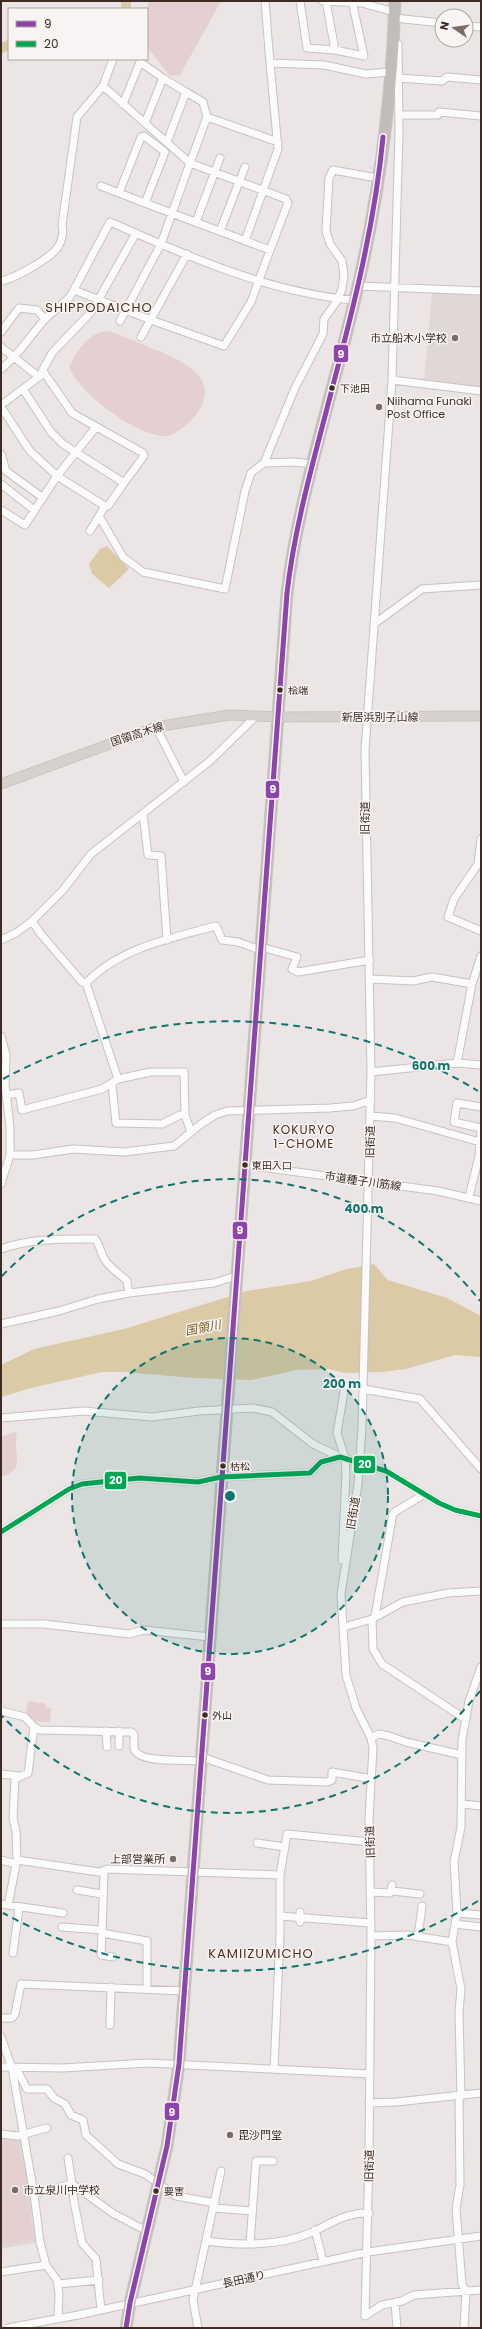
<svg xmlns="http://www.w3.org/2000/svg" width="482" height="2329" font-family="Poppins,'Noto Sans JP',sans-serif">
  <rect width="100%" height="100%" fill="#ebe6e5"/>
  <path fill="#e0d7d6" d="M 432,292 L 481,294 L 481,390 L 424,382 Z
    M 1,2137 L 21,2137 L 38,2242 L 1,2249 Z"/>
  <path fill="#e4cfd1" d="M 149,1 L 221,1 L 180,75 L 170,76 L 147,47 L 147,9 Z
    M 108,331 C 123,336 137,342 151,348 C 180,360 225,377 195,416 C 189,423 175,436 165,436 C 136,436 79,393 69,367 C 77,350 88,333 108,331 Z
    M 14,1432 L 17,1434 C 11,1454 29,1468 1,1477 L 1,1437 Z
    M 28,1701 L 46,1704 L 46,1707 L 51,1708 L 50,1722 L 37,1722 L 26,1713 Z
    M 1,2141 L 18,2141 L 20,2162 L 24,2162 L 33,2239 L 1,2245 Z"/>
  <path fill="#dacaa6" d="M 107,546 L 129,569 L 109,588 L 92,574 L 89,564 L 100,549 Z
    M 374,1264 L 388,1280 L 447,1298 L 481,1316 L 481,1357 L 455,1355 L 406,1369 L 382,1372 L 345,1373 L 329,1369 L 296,1370 L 252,1380 L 194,1378 L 124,1372 L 102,1372 L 31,1388 L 1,1397 L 1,1365 L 34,1349 L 124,1329 L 247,1291 L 311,1281 L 343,1270 Z"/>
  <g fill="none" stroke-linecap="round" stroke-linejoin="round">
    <path stroke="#dacaa6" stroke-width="10" d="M 126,9 L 126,1
      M 1,48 L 9,45"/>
    <defs>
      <path id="minor" d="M 265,1 L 270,63 L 324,65 L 366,74 L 389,72
        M 300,1 L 307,48 L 335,50 L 364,56 L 352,1
        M 323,1 L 362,3 L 394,12
        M 326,1 L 335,50
        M 394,18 L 442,23
        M 466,26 L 481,27
        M 398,44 L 399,132 L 392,380 L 365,750 L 371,1072 L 362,1427 L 358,1484 L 341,1594 L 346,1675 L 356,1708 L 371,1738 L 373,1748 L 369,1818 L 371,1936 L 369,2156 L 365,2316 L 382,2305 L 402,2301 L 414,2295 L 481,2290
        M 398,78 L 442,81 L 447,77 L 481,80
        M 103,86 L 113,59
        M 123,104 L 140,62 L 163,78
        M 399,115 L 438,115 L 439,112 L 481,116
        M 145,123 L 163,78 L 186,92
        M 167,142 L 186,92 L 203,102 L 207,117
        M 101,186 C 157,208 214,229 270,250 L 288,203 L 286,199 L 190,163 L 161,244 L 120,321
        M 119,193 L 141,137 L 144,136 L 165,152 L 145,203
        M 196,222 L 220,158
        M 220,231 L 245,167
        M 245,241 L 278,149 L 270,63
        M 1,281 C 14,279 51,258 58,247 C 62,241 64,232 62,225 L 77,117 L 103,86 L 190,163 L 207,117 L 278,142
        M 358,286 L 481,291
        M 74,290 L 151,320 L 224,346 L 251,302 L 270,250
        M 1,332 L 19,308 L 37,310 L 45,319 L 70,297 L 110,222 C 187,256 270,293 354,300
        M 141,337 L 187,254
        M 1,347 L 39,377
        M 1,369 C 19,355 30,336 45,319
        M 43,371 L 72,413 L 143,453 L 144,456 L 124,483
        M 392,380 L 481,391
        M 23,389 L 51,432 L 63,444 L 124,483 L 108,506 L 105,506
        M 1,405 L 39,377 L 52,353 L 92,311 L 136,233
        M 1,407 L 30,451 L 57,476 L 105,506 L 99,516
        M 1,454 L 6,471 L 42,497
        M 313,464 L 294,462 L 264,463 L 295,388 L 323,334 L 324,319 L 337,301 L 342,289 L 344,275 L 342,261 L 330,244 L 326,231 L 329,178 L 333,170 L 377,178
        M 1,484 L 34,510
        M 1,510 L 25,525 L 57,476 L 96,427
        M 90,531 L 99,516 L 123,557 L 143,572 L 225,589 L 245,491 L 251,473 L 264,463
        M 374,624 L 422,589 L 481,585
        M 156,727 L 184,782
        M 143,814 L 148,855 L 161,856 L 167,940
        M 481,839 L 478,864 L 454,899 L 448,917 L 481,931
        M 32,921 L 40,933 L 82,982 L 86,983 C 119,948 172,938 216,926 L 222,940 L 238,942 L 260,950 L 265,948 L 297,957 L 292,969 L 298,972 L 370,960
        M 1,940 L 16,933 L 32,921 L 63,890 L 91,854 L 210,761 L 256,716
        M 371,979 L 413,981 L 432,977 L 472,984
        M 1,1036 L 6,1055 L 5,1084 L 10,1127 L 10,1155
        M 457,1063 L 472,984 L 481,956
        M 371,1072 L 457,1063 L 481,1065
        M 118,1079 L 151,1072 L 184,1072 L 185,1115
        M 112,1084 L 116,1123 L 162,1124 L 180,1115 L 185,1115 L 191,1132
        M 6,1095 L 19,1093 L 22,1110 L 102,1089 L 118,1079 L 86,983
        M 481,1107 L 457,1103 L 454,1122 L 481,1128
        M 370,1116 L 395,1118 L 480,1142
        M 245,1165 L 438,1191 L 481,1201
        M 1,1184 L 10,1155 L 33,1155 L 73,1149 L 124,1152 L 174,1146 L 201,1124 L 215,1115 L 227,1111 L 330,1108 L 353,1106 L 371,1100
        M 469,1197 L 479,1156 L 481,1129
        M 1,1249 C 30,1238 64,1239 95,1239 C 101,1246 100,1253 105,1260 C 110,1268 120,1274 127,1281 L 129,1293
        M 1,1324 L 59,1311 L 98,1299 L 129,1293 L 214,1283 L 236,1276
        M 363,1389 L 420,1399 L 481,1469
        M 1,1418 L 83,1411 L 152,1417 L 199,1411 L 253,1408 L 272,1412 L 313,1444 L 340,1457
        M 1,1532 L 69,1489 L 82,1484 L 139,1478 L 198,1482 L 221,1477 L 310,1473 L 321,1462 L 340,1457 L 386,1471 L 439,1503 L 455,1510 L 481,1516
        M 342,1560 L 346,1473 L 345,1458 L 337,1433 L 345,1386
        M 375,1616 L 393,1513 L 423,1495
        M 372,1619 L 373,1649 L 382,1664 L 465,1719
        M 1,1624 L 44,1624 L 129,1634 L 144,1630 L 210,1637
        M 344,1627 L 372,1619 L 403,1602 L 448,1593 L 481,1591
        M 1,1711 L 25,1717 L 34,1727 L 40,1730 L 132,1732 L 134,1735 L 134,1749 C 139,1764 186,1759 201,1761
        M 106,1731 L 107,1747
        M 119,1731 L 119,1746
        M 371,1738 L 379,1734 L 389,1736 L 406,1742 L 462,1755
        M 202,1757 L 268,1780 L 327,1782 L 332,1780 L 332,1772 L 372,1779
        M 1,1774 L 19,1776
        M 462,1804 L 481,1806
        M 257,1843 L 285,1847
        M 1,1860 L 16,1864
        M 17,1860 L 16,1831 L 13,1818 L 15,1779 L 28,1773 L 34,1727
        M 104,1871 L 102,1933 L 147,1941 L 147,1988
        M 77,1890 L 102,1894
        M 392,1891 L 420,1894
        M 371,1892 L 390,1893 L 392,1885
        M 1,1904 L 63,1913
        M 8,1905 L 17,1860 L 99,1872 L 108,1869 L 280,1875 L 287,1834 L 370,1842
        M 457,1913 L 481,1915
        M 280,1916 L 371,1923
        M 300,1922 L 300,1912
        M 455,1924 L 481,1927
        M 62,1927 L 101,1930
        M 102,1933 L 101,1955 L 113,1957
        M 371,1936 L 408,1935 L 452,1942
        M 418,1937 L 422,1906
        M 13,1953 L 19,1908
        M 1,2018 L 12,2018 L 15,2014 L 21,1984 L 185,1991
        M 110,2025 L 111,1987
        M 1,2037 L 12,2068 L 34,2194 L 40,2242 L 46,2265 L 57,2280 L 59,2294 L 58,2318
        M 1,2067 L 62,2068 L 148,2063 L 370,2074
        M 16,2068 L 27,2089 L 47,2089 L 54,2098 L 65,2104 L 71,2115 L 83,2120 L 86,2135 L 118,2164 L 145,2174 L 176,2196 L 215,2203
        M 274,2069 L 280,1935 L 280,1875
        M 459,2096 L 460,2185 L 456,2208 L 462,2284 L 466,2291 L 464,2328
        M 461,2096 L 459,2012 L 461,1989 L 452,1942 L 457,1913 L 454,1862 L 461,1827 L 462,1740 L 469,1701 L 481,1667
        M 369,2103 L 396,2102 L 481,2093
        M 1,2134 L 17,2136 L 47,2128
        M 68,2158 L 72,2184 L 114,2214 L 147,2231
        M 34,2194 L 72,2184 L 74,2201 L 82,2243 L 96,2259 L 101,2310
        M 214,2208 L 252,2211
        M 315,2230 L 323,2261
        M 206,2241 C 241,2246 282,2246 315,2231 C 332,2222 349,2212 369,2213
        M 250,2244 L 256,2161 L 273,2161
        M 1,2272 L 46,2265
        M 58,2284 L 99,2280
        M 395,2303 L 397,2328
        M 8,2328 L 78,2315 L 368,2252 L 481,2236
        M 198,2328 L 193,2300 L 221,2171"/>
      <path id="major" d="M 1,784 L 156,727 L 229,715 L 279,717 L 481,716"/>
      <path id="highway" d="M 126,2328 L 130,2303 L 167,2146 L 179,2064 L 287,593 C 300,488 335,388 358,286 C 379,194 392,95 395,1"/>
    </defs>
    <use href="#minor" stroke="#c7c2c1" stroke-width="9"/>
    <use href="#major" stroke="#cac4c1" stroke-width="11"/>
    <use href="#highway" stroke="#cac4c1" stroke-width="13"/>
    <use href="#minor" stroke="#fcfbfb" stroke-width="7"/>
    <use href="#major" stroke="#d7d1ce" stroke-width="9"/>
    <use href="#highway" stroke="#c2bdba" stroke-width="11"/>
    <defs>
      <path id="bus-1" d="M 126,2328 L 130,2303 L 167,2146 L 179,2064 L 287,593 C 295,523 315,456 332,389 C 354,306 375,222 383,137"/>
      <path id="bus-2" d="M 1,1532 L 69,1489 L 82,1484 L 139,1478 L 198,1482 L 221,1477 L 310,1473 L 321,1462 L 340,1457 L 386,1471 L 439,1503 L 455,1510 L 481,1516"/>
    </defs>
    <use href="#bus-1" stroke="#f9f4f4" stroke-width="8"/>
    <use href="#bus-2" stroke="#f9f4f4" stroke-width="8"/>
    <use href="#bus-1" stroke="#8e44ad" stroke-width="5"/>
    <use href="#bus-2" stroke="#00a651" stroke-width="5"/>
  </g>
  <circle cx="230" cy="1496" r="158" fill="#0f766e" fill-opacity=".12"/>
  <g fill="none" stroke="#0f766e" stroke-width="2" stroke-dasharray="7 5">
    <circle cx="230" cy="1496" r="158"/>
    <path d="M480 1691A317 317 0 0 1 2 1716M2 1276A317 317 0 0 1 480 1301"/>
    <path d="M478 1901A475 475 0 0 1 3 1913M3 1079A475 475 0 0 1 478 1091"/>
  </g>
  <g fill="#7b6c67" stroke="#f9f4f4" stroke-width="1.5">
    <circle cx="455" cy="338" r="4"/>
    <circle cx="379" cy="407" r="4"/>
    <circle cx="173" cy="1859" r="4"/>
    <circle cx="230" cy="2135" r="4"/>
    <circle cx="15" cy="2190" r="4"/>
  </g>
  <g fill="#3e2b23" stroke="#f9f4f4" stroke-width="1.5">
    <circle cx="332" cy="388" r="3.5"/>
    <circle cx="280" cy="690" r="3.5"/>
    <circle cx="245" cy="1165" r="3.5"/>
    <circle cx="223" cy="1466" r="3.5"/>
    <circle cx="205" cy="1715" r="3.5"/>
    <circle cx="156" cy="2191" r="3.5"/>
  </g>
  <g text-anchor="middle" stroke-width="3" stroke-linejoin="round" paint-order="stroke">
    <g font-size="10" fill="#3e2b23" stroke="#f9f4f4" text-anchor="start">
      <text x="340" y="392">下池田</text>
      <text x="288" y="694">桧端</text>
      <text x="252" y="1169">東田入口</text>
      <text x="230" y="1470">枯松</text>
      <text x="212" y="1719">外山</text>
      <text x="164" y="2195">要害</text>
    </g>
    <g font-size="11" fill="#3e2b23" stroke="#f9f4f4" text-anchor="start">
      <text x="447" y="342" text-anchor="end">市立船木小学校</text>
      <text x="387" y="405">Niihama Funaki<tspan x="387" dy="13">Post Office</tspan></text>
      <text x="165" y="1863" text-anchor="end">上部営業所</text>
      <text x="238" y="2139">毘沙門堂</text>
      <text x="23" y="2194">市立泉川中学校</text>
    </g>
    <g font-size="11" fill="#3e2b23" stroke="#f9f4f4">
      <text x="380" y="721">新居浜別子山線</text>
      <text transform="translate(137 734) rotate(-18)" y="4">国領高木線</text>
      <text transform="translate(365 818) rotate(-90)" y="4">旧街道</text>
      <text transform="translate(370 1142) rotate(-89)" y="4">旧街道</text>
      <text transform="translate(363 1181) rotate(8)" y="4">市道種子川筋線</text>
      <text transform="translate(353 1513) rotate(-81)" y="4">旧街道</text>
      <text transform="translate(370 1842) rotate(-92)" y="4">旧街道</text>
      <text transform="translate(369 2166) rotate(-89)" y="4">旧街道</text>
      <text transform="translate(244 2279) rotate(-13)" y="4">長田通り</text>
    </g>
    <g font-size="12" letter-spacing="1" fill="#502e1e" stroke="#f9f4f4">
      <text x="304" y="1134">KOKURYO<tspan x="304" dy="14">1-CHOME</tspan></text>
    </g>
    <g font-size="12" font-style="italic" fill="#7a611c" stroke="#f9f4f4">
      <text transform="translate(203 1328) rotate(-11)" y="4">国領川</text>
    </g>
    <g font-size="13" letter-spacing="1" fill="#502e1e" stroke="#f9f4f4">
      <text x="99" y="312">SHIPPODAICHO</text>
      <text x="261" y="1958">KAMIIZUMICHO</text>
    </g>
  </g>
  <circle cx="230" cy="1496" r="6" fill="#0f766e" stroke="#f9f4f4" stroke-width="2"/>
  <g font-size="12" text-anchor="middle" font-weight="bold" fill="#0f766e" stroke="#f9f4f4" stroke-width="3" stroke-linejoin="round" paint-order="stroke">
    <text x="431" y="1070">600 m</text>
    <text x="364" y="1213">400 m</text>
    <text x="342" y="1388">200 m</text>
  </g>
  <g stroke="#f9f4f4" stroke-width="1.5">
    <rect x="333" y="344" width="16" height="19" rx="4" fill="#8e44ad"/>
    <rect x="265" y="780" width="15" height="19" rx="4" fill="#8e44ad"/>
    <rect x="232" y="1221" width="16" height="19" rx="4" fill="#8e44ad"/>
    <rect x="353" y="1455" width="23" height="19" rx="4" fill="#00a651"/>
    <rect x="104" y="1471" width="23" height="19" rx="4" fill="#00a651"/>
    <rect x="200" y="1662" width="16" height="19" rx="4" fill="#8e44ad"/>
    <rect x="164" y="2102" width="16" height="19" rx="4" fill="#8e44ad"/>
  </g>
  <g font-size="11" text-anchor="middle" font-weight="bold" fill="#fff">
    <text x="341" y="358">9</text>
    <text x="273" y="793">9</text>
    <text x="240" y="1234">9</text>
    <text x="365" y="1468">20</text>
    <text x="116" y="1484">20</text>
    <text x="208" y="1675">9</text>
    <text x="172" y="2116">9</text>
  </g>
  <rect width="482" height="2329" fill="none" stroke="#3e2b23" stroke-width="4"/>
  <rect x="8" y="8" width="140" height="52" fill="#f9f4f4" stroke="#aea4a0"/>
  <rect x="16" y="21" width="20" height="6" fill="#8e44ad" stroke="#aea4a0"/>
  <text x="44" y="28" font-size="12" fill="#3e2b23">9</text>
  <rect x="16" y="41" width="20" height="6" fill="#00a651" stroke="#aea4a0"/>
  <text x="44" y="48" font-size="12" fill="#3e2b23">20</text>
  <g transform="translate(454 28) rotate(283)"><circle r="19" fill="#f9f4f4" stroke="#aea4a0"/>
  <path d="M0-3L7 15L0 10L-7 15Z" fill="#7b6c67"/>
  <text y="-6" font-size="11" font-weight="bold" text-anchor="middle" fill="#3e2b23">N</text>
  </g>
</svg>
